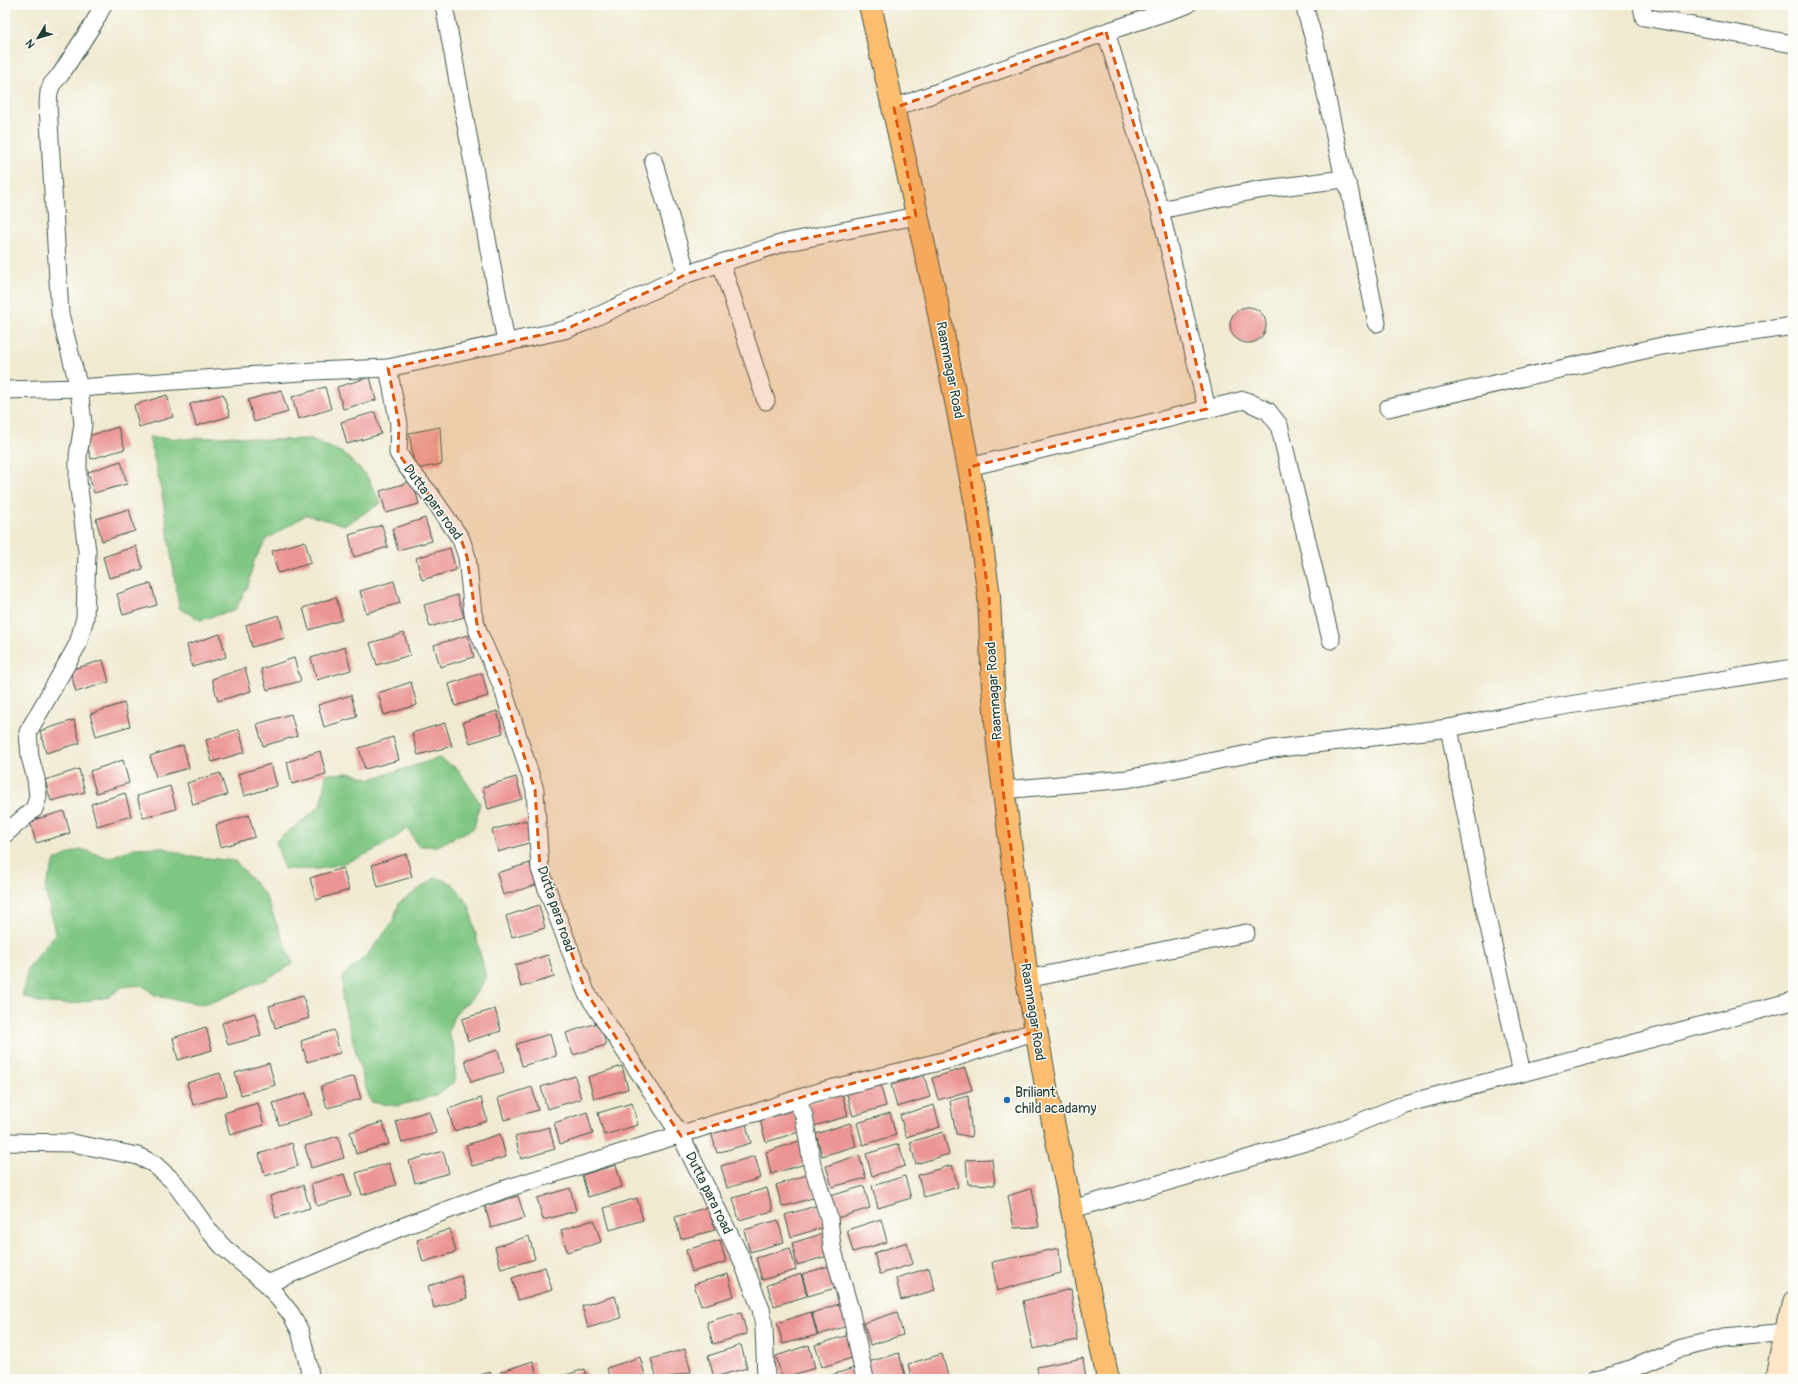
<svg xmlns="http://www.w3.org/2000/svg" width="1798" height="1384" viewBox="0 0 1798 1384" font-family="Pangolin,sans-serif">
	<rect width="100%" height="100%" fill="#fdfcf7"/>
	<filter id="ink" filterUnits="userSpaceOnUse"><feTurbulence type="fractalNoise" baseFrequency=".025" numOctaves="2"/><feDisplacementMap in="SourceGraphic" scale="8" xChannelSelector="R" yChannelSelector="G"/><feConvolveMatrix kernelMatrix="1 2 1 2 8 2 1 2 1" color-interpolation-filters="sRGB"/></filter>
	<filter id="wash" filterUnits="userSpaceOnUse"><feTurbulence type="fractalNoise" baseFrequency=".012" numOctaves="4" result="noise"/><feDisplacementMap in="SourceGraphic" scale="16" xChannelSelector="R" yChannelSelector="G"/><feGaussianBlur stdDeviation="0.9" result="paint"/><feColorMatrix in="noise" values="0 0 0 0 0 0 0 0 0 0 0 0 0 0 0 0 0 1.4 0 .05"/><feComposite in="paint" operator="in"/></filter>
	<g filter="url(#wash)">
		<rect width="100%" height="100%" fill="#f0ead1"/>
		<g fill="#7ec682" stroke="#4e825b">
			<polygon points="233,436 268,440 311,439 343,453 366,475 381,503 345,525 306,515 267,539 254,561 248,586 235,610 200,620 179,608 162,493 149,437 185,439"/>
			<path d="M439,758l19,11 22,34 -6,25 -37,18h-19l-10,-18c-26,21 -57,36 -90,41 -11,1 -23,0 -34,0l-8,-28 29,-22 16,-14 5,-31 26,-1 19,6z"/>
			<polygon points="161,847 189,856 235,861 265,895 293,964 265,980 216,1001 200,1004 156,996 142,985 122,987 109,997 69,1004 41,1003 22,996 28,968 55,934 45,888 55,860 81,849 109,858 134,848"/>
			<polygon points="436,877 453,884 469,905 486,978 477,993 455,1014 448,1032 455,1051 455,1081 437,1095 397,1106 371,1102 364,1083 342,999 343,976 366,956 393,922 399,903"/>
		</g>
		<g id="blocks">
			<g fill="#eb9594">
				<circle cx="1248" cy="325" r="18"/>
				<polygon points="370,377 376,400 343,409 337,387"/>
				<polygon points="325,387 331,409 298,419 292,397"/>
				<polygon points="281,390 288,412 254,422 248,400"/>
				<polygon points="223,394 230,416 196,426 190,404"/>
				<polygon points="167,395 173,417 139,427 134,405"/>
				<polygon points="375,412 381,434 347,444 341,422"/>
				<polygon points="118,427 125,449 91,459 85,437"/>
				<polygon points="440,427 442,464 415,469 409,433"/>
				<polygon points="121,461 127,484 94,493 88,472"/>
				<polygon points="413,481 419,504 386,513 380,491"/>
				<polygon points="129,509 135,531 102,541 96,519"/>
				<polygon points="425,518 432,541 398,550 392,529"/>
				<polygon points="382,525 388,547 354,557 349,535"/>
				<polygon points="305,541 311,563 278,573 272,551"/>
				<polygon points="136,546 143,569 109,578 103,557"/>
				<polygon points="450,548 456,570 422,580 416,558"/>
				<polygon points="394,581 400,603 366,613 360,591"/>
				<polygon points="151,583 157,605 123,615 117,594"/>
				<polygon points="457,595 464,617 430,627 424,605"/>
				<polygon points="336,597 342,620 309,630 303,608"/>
				<polygon points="279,615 285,638 252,647 246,625"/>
				<polygon points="404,633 410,655 377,665 370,643"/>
				<polygon points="220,634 226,657 192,667 187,645"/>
				<polygon points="468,635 474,657 440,667 434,645"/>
				<polygon points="345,647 351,670 317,680 311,658"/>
				<polygon points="294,658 301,681 267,690 261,669"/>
				<polygon points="103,660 109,682 76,692 70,670"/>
				<polygon points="245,668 251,691 218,701 212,679"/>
				<polygon points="482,673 488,696 455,706 449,684"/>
				<polygon points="411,682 417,705 384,715 378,693"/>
				<polygon points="351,695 357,717 324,727 318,705"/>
				<polygon points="124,703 130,726 96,736 90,714"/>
				<polygon points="497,711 503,733 470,743 463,722"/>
				<polygon points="291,714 297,736 263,746 257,724"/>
				<polygon points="74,720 80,743 46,753 40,731"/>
				<polygon points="445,723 452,746 418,755 412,733"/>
				<polygon points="239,729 245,752 212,762 206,740"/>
				<polygon points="393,737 399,760 365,769 359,748"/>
				<polygon points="183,745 189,768 156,777 150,756"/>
				<polygon points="320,751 326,774 292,784 287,762"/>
				<polygon points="123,760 129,783 96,793 90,771"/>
				<polygon points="271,764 277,786 244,796 238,774"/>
				<polygon points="79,769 85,792 51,801 45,780"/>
				<polygon points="220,773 227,795 193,805 187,783"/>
				<polygon points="516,777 522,799 488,809 483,787"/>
				<polygon points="170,786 176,809 143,818 137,796"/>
				<polygon points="125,793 131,816 97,826 91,804"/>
				<polygon points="64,811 70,833 36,843 30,821"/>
				<polygon points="249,815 255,837 221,847 216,825"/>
				<polygon points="526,820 532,842 498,852 492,830"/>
				<polygon points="406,854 412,877 378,887 372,865"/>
				<polygon points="530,863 536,885 503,895 497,873"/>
				<polygon points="343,868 349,890 316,900 310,878"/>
				<polygon points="539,905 545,928 512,937 506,916"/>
				<polygon points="548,955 554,977 521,987 515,965"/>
				<polygon points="303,996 309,1018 275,1028 269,1006"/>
				<polygon points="495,1009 501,1031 468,1041 462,1019"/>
				<polygon points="255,1013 261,1036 228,1045 222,1023"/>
				<polygon points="600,1022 606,1045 573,1055 566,1033"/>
				<polygon points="206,1027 212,1050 178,1060 173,1038"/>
				<polygon points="334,1030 340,1053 307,1062 301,1041"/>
				<polygon points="550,1034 556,1056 522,1066 516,1044"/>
				<polygon points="498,1050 504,1072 471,1082 465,1060"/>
				<polygon points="269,1063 275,1085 241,1095 235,1073"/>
				<polygon points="622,1066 628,1089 594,1099 588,1077"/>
				<polygon points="965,1068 972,1090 938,1100 932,1078"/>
				<polygon points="220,1073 227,1095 193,1105 187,1083"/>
				<polygon points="924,1075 930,1097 897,1107 891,1085"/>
				<polygon points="354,1076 361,1099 327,1108 321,1086"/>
				<polygon points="575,1076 581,1099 547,1109 541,1087"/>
				<polygon points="880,1083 886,1106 853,1116 847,1094"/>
				<polygon points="532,1087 538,1110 504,1120 498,1098"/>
				<polygon points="306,1093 312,1115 279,1125 273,1103"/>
				<polygon points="842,1093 848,1116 814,1126 808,1104"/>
				<polygon points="968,1096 972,1137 956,1134 950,1101"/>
				<polygon points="481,1098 487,1121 454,1131 448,1109"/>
				<polygon points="258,1103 264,1125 230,1135 224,1113"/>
				<polygon points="632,1103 638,1125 604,1135 598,1113"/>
				<polygon points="934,1105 940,1127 906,1137 900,1115"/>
				<polygon points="793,1110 799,1132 766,1142 760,1120"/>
				<polygon points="429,1111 436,1133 402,1143 396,1121"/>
				<polygon points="587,1112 593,1134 560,1144 554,1123"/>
				<polygon points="890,1113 896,1135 863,1145 857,1123"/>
				<polygon points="745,1121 751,1143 717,1153 711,1132"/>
				<polygon points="383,1122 389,1144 356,1154 350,1132"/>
				<polygon points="850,1123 856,1146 822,1156 816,1134"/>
				<polygon points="549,1127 555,1149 521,1159 515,1137"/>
				<polygon points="943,1132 949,1154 916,1164 910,1142"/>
				<polygon points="500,1134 506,1157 472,1166 466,1145"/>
				<polygon points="338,1136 344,1158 311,1168 305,1146"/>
				<polygon points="799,1141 805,1164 771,1174 766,1152"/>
				<polygon points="292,1143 298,1166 265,1176 259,1154"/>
				<polygon points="899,1144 905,1166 872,1176 866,1154"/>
				<polygon points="443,1151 449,1173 415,1183 409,1161"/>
				<polygon points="859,1155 866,1178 832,1187 826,1166"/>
				<polygon points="755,1156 761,1178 727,1188 721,1166"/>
				<polygon points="992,1159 995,1185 968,1184 966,1160"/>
				<polygon points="389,1163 396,1185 362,1195 356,1173"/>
				<polygon points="616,1165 622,1187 588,1197 582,1175"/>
				<polygon points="952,1165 958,1187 924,1197 918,1175"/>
				<polygon points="344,1174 351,1196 317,1206 311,1184"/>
				<polygon points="810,1174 816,1197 782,1207 776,1185"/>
				<polygon points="905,1176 911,1198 878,1208 872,1186"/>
				<polygon points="303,1185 310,1208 276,1218 270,1196"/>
				<polygon points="864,1186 870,1208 837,1218 830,1196"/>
				<polygon points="570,1188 576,1211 543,1220 537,1198"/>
				<polygon points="767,1188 773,1211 739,1220 733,1198"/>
				<polygon points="1032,1188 1039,1227 1014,1228 1008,1196"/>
				<polygon points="518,1196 525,1218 491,1228 485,1206"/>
				<polygon points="637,1198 643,1220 610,1230 604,1208"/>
				<polygon points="819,1205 825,1227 791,1237 785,1215"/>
				<polygon points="708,1207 715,1230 681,1239 675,1217"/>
				<polygon points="881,1219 887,1242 853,1252 847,1230"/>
				<polygon points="594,1220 601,1242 567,1252 561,1230"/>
				<polygon points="778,1220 784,1242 750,1252 744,1230"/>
				<polygon points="450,1229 456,1252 423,1262 417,1240"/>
				<polygon points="825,1233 831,1255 797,1265 792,1243"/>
				<polygon points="529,1236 535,1259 501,1269 495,1247"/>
				<polygon points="720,1240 726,1262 692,1272 686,1250"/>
				<polygon points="907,1242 913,1264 880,1274 874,1253"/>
				<polygon points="790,1248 796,1270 762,1280 756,1258"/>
				<polygon points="1059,1248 1061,1273 997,1291 992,1262"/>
				<polygon points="836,1264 842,1286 808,1296 802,1274"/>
				<polygon points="545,1267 552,1290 518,1300 512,1278"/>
				<polygon points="929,1268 935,1290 901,1300 896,1278"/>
				<polygon points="728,1274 734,1296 701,1306 694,1284"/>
				<polygon points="801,1274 807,1296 774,1306 767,1285"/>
				<polygon points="461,1276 467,1298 434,1308 428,1286"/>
				<polygon points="1071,1289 1077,1340 1033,1349 1023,1301"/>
				<polygon points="615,1296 621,1318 588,1328 582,1306"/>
				<polygon points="845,1302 851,1325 818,1335 812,1313"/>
				<polygon points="741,1312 747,1334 713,1344 707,1322"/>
				<polygon points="811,1312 817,1335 783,1344 777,1323"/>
				<polygon points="897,1312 903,1335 870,1345 864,1323"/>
				<polygon points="849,1335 855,1357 822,1367 815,1345"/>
				<polygon points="741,1345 747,1368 714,1377 708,1356"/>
				<polygon points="809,1345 815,1368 782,1378 776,1356"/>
				<polygon points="685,1349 691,1372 665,1379 657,1379 651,1359"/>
				<polygon points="899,1353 905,1375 892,1379 869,1379 865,1363"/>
				<polygon points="942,1354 948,1376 939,1379 912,1379 908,1364"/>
				<polygon points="640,1357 646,1379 610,1379 607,1368"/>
				<polygon points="1083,1358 1086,1379 1039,1379 1037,1367"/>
				<polygon points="533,1361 538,1379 501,1379 500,1372"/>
				<polygon points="854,1368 857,1379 819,1379"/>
				<polygon points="585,1369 587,1379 553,1379"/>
				<polygon points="490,1372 492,1379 468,1379"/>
			</g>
		</g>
	</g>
	<g filter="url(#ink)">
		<use href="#blocks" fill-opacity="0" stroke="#3e574c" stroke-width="1"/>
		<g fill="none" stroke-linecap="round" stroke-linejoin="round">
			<g stroke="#3e574c" stroke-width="19">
				<g id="street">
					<polyline points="444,5 506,342"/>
					<polyline points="1304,5 1316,47 1344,179 1349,188 1377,323"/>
					<polyline points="1642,5 1644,17 1793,44"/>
					<polyline points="1106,32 1160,210 1207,409"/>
					<polyline points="894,108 1106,32 1187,5"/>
					<polyline points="653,160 687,274"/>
					<polyline points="1160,210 1257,190 1344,179"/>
					<polyline points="721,263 766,401"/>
					<polyline points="388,368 399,424 398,453 407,467 430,494 461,539 467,557 473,614 478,631 502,686 535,790 540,869 547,889 586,992 681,1136 741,1258 761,1309 764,1327 766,1379"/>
					<polyline points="5,390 79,388 314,371 388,368 564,330 583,323 687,274 783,243 916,216"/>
					<polyline points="1388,408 1662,346 1793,326"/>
					<polyline points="969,467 1244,400 1268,411 1279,425 1331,640"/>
					<polyline points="1449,728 1484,905 1522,1073"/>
					<polyline points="1003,790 1127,779 1272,749 1449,728 1527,712 1793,668"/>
					<polyline points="5,834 34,809 38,797 36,779 30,757 28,732 78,644 85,618 87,551 78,481 78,456 83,424 79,388 60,314 48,104 49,92 52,84 61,74 95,21 103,5"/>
					<polyline points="1027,979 1246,933"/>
					<polyline points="797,1099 804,1116 812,1164 829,1218 832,1247 851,1313 865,1379"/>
					<polyline points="5,1142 72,1143 138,1156 154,1164 174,1182 209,1231 224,1248 267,1284 291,1314 300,1331 309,1368 310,1379"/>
					<polyline points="1072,1209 1323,1137 1405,1104 1793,1001"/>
					<polyline points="267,1284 399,1228 505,1189 717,1123 758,1112 818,1092 951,1059 1036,1031"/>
					<polyline points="1596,1379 1631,1369 1678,1349 1724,1338 1787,1332"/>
				</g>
			</g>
			<g stroke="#3e574c" stroke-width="24">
				<polyline id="secondary" points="1777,1379 1793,1304"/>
			</g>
			<g stroke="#3e574c" stroke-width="24">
				<polyline id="highway" points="870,5 937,303 977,510 989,596 993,687 998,744 1027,979 1049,1103 1108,1379"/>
			</g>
			<use href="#street" stroke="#fff" stroke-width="17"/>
			<use href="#secondary" stroke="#fee5c5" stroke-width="22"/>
			<use href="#highway" stroke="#fcbd6f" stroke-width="22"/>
		</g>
	</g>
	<path fill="#de580e" fill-opacity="0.2" stroke="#de580e" stroke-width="3" stroke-dasharray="8 5" stroke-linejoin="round" d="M1106,32l54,178 47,199 -238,58 20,129 4,91 10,103 33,241 -85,28 -133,33 -137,44 -95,-144 -46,-123 -5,-79 -33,-104 -24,-55 -11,-74 -6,-18 -63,-86 1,-29 -11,-56 176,-38 123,-56 96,-31 133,-27 -22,-108z"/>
	<circle fill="#1f6fb2" stroke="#fdfcf7" stroke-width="1.5" cx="1007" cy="1100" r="4"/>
	<g text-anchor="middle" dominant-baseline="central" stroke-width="3" stroke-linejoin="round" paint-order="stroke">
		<g font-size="14" fill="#1f3d34" stroke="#fdfcf7">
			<text transform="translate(950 370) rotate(79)">Raamnagar Road</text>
			<text transform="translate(433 502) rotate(54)">Dutta para road</text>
			<text transform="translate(994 691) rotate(-94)">Raamnagar Road</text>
			<text transform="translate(556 909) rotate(71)">Dutta para road</text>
			<text transform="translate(1033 1012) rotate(81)">Raamnagar Road</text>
			<text transform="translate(709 1193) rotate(64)">Dutta para road</text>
		</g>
		<g font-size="14" fill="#1f3d34" stroke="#fdfcf7" text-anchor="start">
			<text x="1015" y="1092">Briliant<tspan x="1015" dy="16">child acadamy</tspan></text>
		</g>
	</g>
	<rect width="1798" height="1384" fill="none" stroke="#fdfcf7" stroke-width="20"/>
	<g transform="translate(38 38) rotate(232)" stroke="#fdfcf7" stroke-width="3" paint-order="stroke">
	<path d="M0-3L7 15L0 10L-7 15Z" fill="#1f3d34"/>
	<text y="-6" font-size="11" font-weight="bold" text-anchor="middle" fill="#1f3d34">N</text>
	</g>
</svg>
